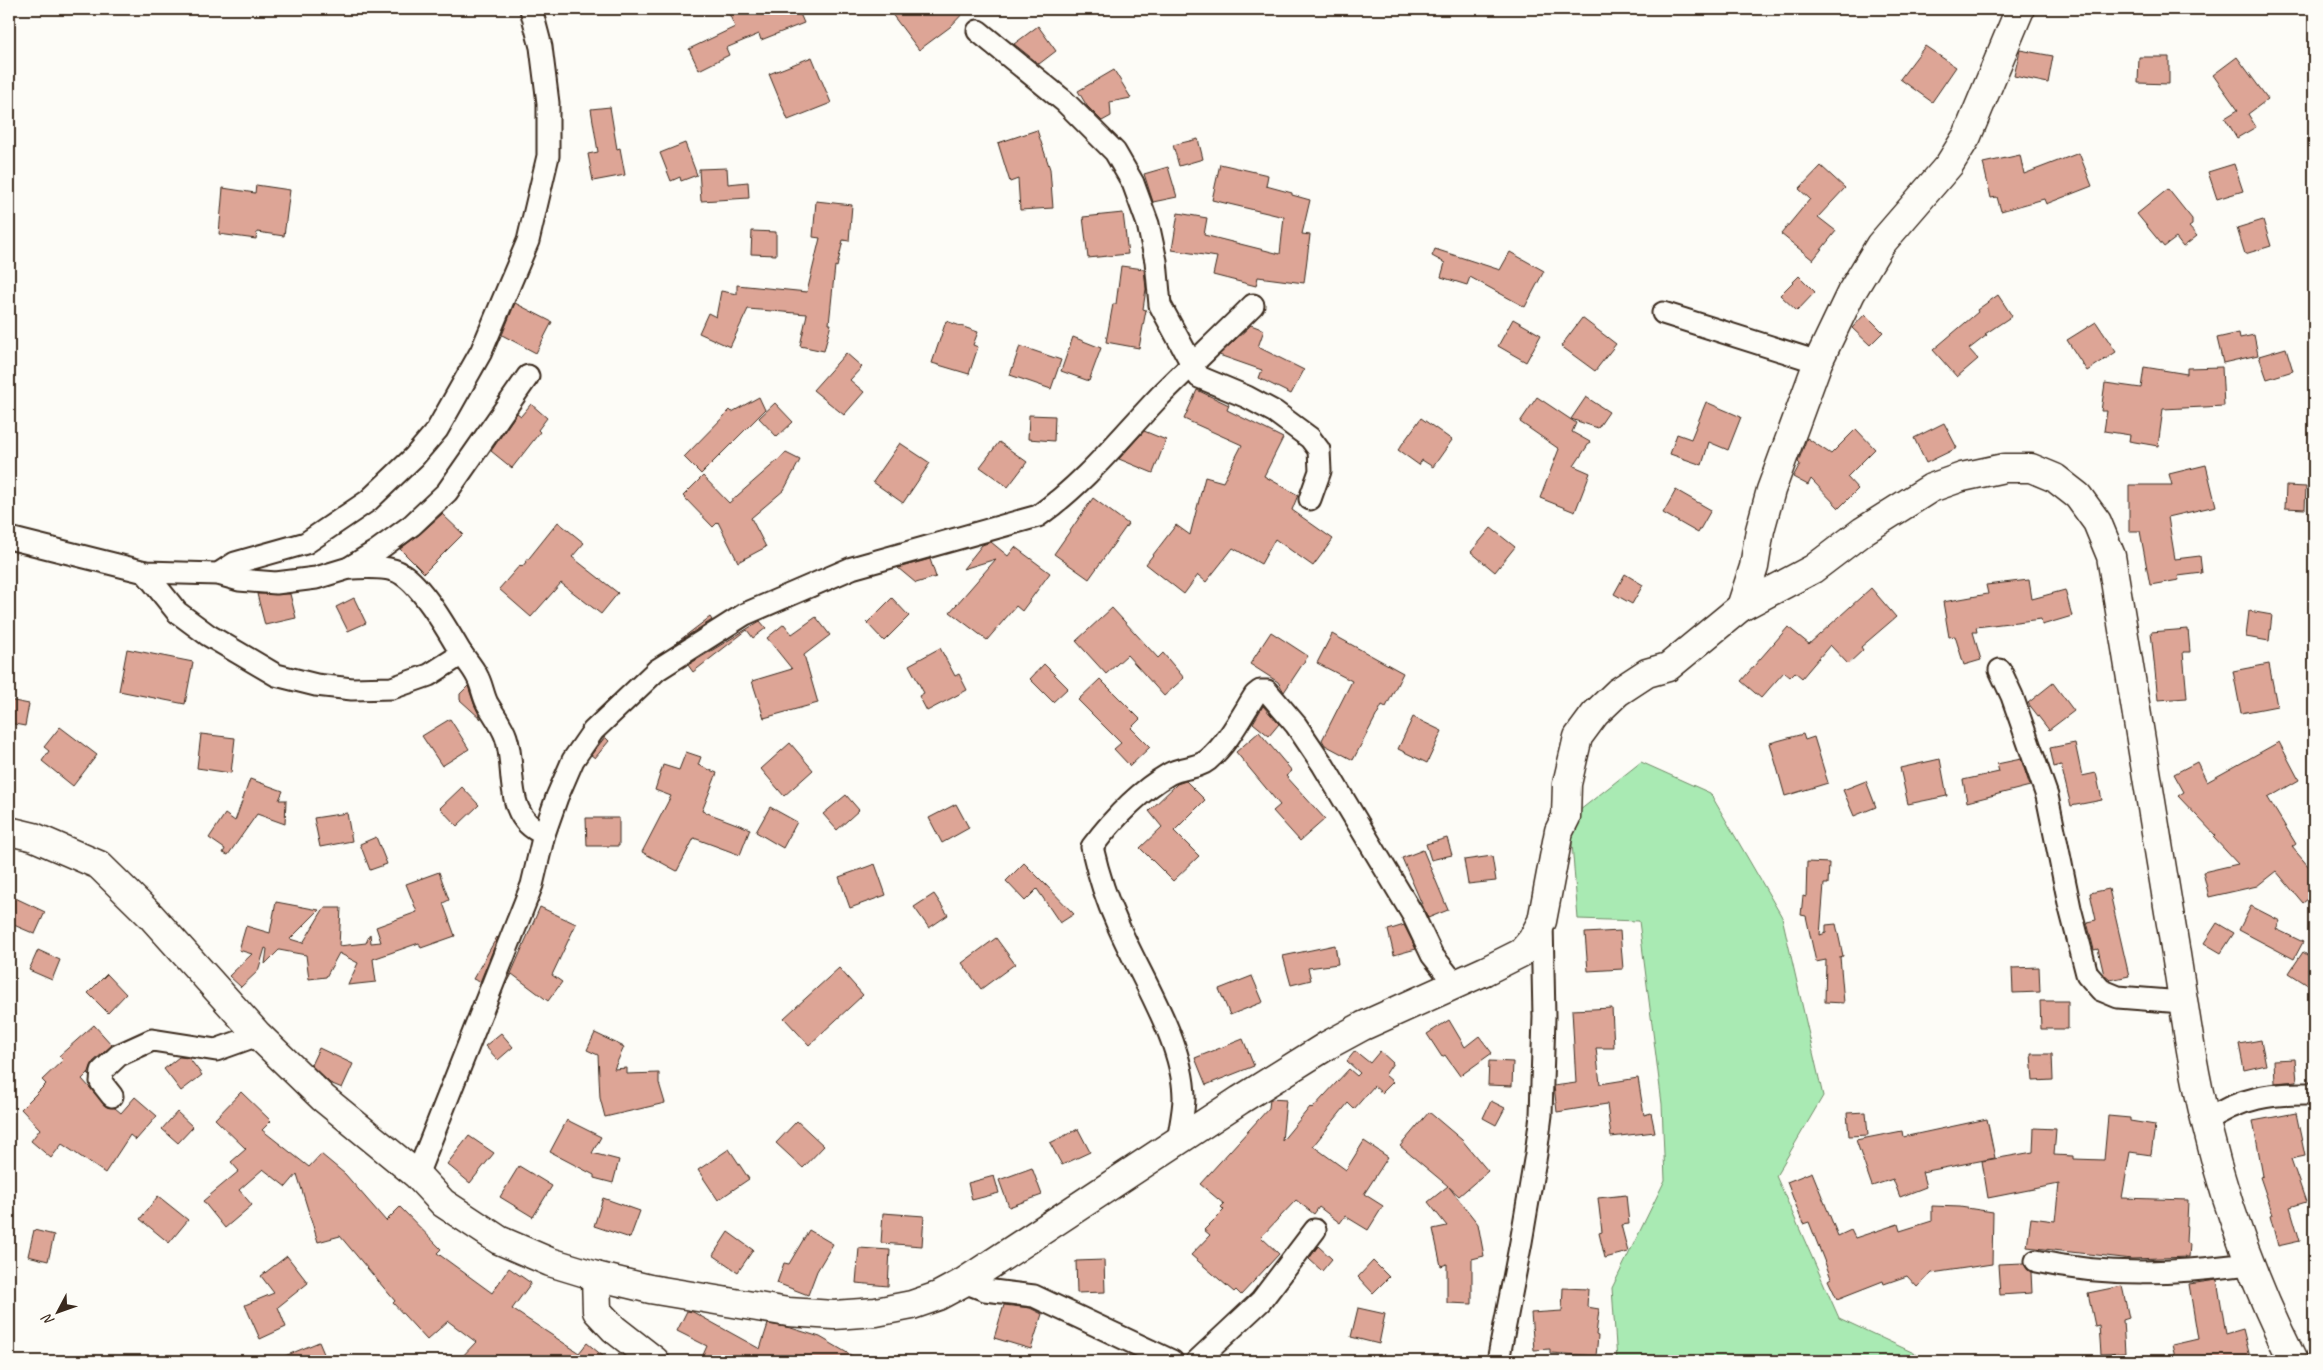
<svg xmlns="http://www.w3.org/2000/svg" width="2323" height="1370" viewBox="0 0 2323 1370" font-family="Caveat,sans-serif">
	<rect width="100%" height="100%" fill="#fdfcf7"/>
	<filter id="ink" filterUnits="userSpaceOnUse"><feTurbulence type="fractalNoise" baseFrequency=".02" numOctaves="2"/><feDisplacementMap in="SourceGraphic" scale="10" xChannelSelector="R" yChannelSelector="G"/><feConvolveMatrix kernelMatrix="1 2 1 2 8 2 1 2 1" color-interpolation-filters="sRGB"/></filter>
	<g filter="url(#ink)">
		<polygon fill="#a9eab3" stroke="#728a68" points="1641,762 1710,793 1782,917 1823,1096 1776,1176 1839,1318 1931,1361 1617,1361 1612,1288 1665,1180 1662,1104 1639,921 1578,919 1570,818"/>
		<g fill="#dda596" stroke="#3b2a1e">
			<polygon points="727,9 798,9 804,23 761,40 759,34 726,48 729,55 699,70 689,49 735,27"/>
			<polygon points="888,9 967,9 950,27 919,50"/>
			<polygon points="1038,26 1056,51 1039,64 1014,44"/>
			<polygon points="1925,46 1956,67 1932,102 1900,79"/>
			<polygon points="2020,50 2053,56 2048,83 2014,76"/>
			<polygon points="812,57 831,103 788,120 769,74"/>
			<polygon points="2139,57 2169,57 2169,84 2138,83"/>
			<polygon points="2237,57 2268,99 2248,114 2256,127 2237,138 2225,118 2238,110 2213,75"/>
			<polygon points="1114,70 1131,98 1110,102 1111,116 1102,121 1087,106 1078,91"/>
			<polygon points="610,107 617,149 620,148 625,175 593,181 588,154 598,152 591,109"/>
			<polygon points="1037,130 1050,169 1053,208 1020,210 1018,179 1010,182 998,143"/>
			<polygon points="1198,139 1203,159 1179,166 1173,145"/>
			<polygon points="685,143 697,175 681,181 680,177 671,181 660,153"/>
			<polygon points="2079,153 2092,186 2046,204 2044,199 2001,211 1997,197 1991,198 1983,163 2020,155 2024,174"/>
			<polygon points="1220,164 1268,175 1266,186 1292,193 1292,195 1310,200 1302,234 1310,235 1304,283 1258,277 1256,286 1213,275 1217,257 1172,250 1178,213 1207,218 1204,235 1280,254 1284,217 1212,200"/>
			<polygon points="2234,164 2243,191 2217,199 2208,172"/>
			<polygon points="1821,166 1845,188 1818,217 1836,231 1813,260 1781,234 1810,199 1799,189"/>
			<polygon points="1168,167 1177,197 1153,202 1144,174"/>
			<polygon points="727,168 728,184 748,182 749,198 701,201 699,169"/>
			<polygon points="256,185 290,190 284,236 257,232 256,239 219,234 223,188 255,193"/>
			<polygon points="2168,189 2192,219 2192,225 2189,227 2197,236 2183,247 2176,238 2164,247 2137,214"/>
			<polygon points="816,201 852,205 849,241 843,240 837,267 835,266 829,324 831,324 824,351 800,346 807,314 748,309 730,347 699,333 708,313 716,317 721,291 737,294 737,285 807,292 820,238 813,237"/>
			<polygon points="1123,213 1128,254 1088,258 1083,217"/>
			<polygon points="2263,220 2271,246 2245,254 2237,228"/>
			<polygon points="752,231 776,232 776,255 751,254"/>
			<polygon points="1435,249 1500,270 1510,252 1544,271 1525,307 1470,277 1467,285 1441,277 1445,263 1432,256"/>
			<polygon points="1121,266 1144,269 1146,289 1143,309 1146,310 1139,348 1106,342 1113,304 1116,304"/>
			<polygon points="1799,276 1815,292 1797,311 1780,295"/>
			<polygon points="1998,295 2012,316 1985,334 1987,335 1969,349 1978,359 1957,377 1933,350 1978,312 1977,310"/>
			<polygon points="515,303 552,322 536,353 502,335"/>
			<polygon points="1865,314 1883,332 1870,345 1852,328"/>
			<polygon points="1582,318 1616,344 1595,371 1561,346"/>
			<polygon points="1513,319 1541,335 1526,362 1498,346"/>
			<polygon points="946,321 978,332 973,345 978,347 969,374 932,363"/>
			<polygon points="2096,322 2116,352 2087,371 2067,340"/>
			<polygon points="1251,325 1264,330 1258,347 1304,370 1291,394 1259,378 1262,370 1219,355"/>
			<polygon points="2239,333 2240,338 2254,335 2258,355 2223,363 2217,338"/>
			<polygon points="1073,337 1101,348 1089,381 1061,371"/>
			<polygon points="1020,346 1061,360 1051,389 1010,375"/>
			<polygon points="2286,348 2293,371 2267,379 2259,356"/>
			<polygon points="846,353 862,367 850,380 864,392 844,415 813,390"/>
			<polygon points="2144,367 2187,374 2187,368 2222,367 2224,406 2163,409 2158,446 2129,441 2130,435 2104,431 2107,411 2101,411 2105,383 2141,388"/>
			<polygon points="1197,390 1229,405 1227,410 1283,438 1264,476 1298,495 1292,510 1333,539 1313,566 1275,539 1261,564 1233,548 1206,582 1198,575 1184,594 1146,564 1176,525 1190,535 1205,477 1223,482 1242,445 1184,419"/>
			<polygon points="759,397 765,410 701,474 684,457 730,410 732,412"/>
			<polygon points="1537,397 1576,423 1572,432 1590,442 1574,466 1590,473 1575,512 1540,498 1559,449 1520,422"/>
			<polygon points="1586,397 1609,412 1598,428 1571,419"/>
			<polygon points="1706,402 1741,417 1728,450 1709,442 1702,465 1670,454 1677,434 1691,439"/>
			<polygon points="775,403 793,422 777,437 759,418"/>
			<polygon points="531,404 547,418 538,430 540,432 512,468 491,451 517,413 521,416"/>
			<polygon points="1029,415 1055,416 1054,441 1028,439"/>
			<polygon points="1421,418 1452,440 1433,467 1422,460 1419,465 1398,450"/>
			<polygon points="1944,423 1957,448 1926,463 1914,438"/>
			<polygon points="1856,429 1875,449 1847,477 1858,489 1839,508 1811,479 1808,485 1793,477 1800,464 1798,462 1807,438 1831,454"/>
			<polygon points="1144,431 1166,440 1153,473 1119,459"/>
			<polygon points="999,442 1027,462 1008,487 980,467"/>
			<polygon points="900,443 930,463 903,503 873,482"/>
			<polygon points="786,453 800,460 784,490 751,518 766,547 738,562 718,522 713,527 683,496 703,476 729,503"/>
			<polygon points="2206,465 2216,506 2168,517 2175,559 2200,556 2202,573 2178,576 2179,580 2150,585 2140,531 2129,531 2129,485 2172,485 2169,474"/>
			<polygon points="2286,486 2306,487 2305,509 2285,508"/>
			<polygon points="1676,490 1711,510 1698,533 1663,513"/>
			<polygon points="1093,498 1128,524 1089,579 1054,554"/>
			<polygon points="442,514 463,534 424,573 400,549 420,534"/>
			<polygon points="558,522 584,543 572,557 618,593 601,614 561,583 531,617 499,589 520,565 522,567"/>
			<polygon points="1491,528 1515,547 1495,572 1471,552"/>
			<polygon points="991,542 1008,556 1015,547 1050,573 1022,611 1016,606 987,640 950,612 996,559 963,569 982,545"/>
			<polygon points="930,559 936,577 916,583 898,568"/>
			<polygon points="1625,574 1643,585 1632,604 1614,594"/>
			<polygon points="2029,580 2032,599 2065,590 2072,616 2042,625 2041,619 1976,627 1977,632 1973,632 1981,660 1964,665 1955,636 1949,637 1943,602 1988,594 1986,585"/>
			<polygon points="1871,588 1896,617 1861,647 1863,650 1848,664 1830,645 1802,678 1795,672 1790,677 1784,672 1761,698 1741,681 1788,627 1809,644"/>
			<polygon points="257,594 290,594 296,618 265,625"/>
			<polygon points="354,598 366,623 348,631 336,607"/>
			<polygon points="892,598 909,616 884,641 867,623"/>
			<polygon points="1112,608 1158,658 1163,653 1184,678 1164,696 1127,655 1106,674 1076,641"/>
			<polygon points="2249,611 2272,615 2269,641 2246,637"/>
			<polygon points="710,617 712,620 676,643"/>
			<polygon points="816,617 830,635 804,655 818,703 764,718 752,681 792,669 767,638 784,624 792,634"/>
			<polygon points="760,621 766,628 753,638 747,630 693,672 688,665"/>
			<polygon points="2188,629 2190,652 2183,652 2187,698 2158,700 2151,632"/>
			<polygon points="1271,632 1308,656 1284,692 1278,682 1250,664"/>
			<polygon points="1332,634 1403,673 1386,707 1382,705 1353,760 1325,745 1322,740 1352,681 1317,663"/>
			<polygon points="940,648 955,676 959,674 967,690 927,711 919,696 924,693 909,665"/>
			<polygon points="127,649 193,662 185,704 119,691"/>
			<polygon points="1044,664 1068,688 1053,702 1030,679"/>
			<polygon points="2269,664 2277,706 2241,713 2233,671"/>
			<polygon points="1100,679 1140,719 1131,728 1150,747 1130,766 1114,749 1121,743 1078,700"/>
			<polygon points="2053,683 2074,711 2049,730 2028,703"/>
			<polygon points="468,686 474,704 481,719 460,700 460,694"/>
			<polygon points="9,700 29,704 25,726 9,723"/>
			<polygon points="1263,706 1279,724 1269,736 1253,723"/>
			<polygon points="1413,717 1442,731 1427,763 1398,749"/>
			<polygon points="450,719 469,749 442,766 422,736"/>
			<polygon points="60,727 97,755 73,786 42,761 49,751 44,747"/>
			<polygon points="1259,732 1292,771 1286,776 1325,819 1300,841 1273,811 1280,805 1236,752"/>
			<polygon points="201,734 235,738 231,773 197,768"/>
			<polygon points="1803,734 1805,740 1814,737 1828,783 1785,796 1770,743"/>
			<polygon points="605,737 609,741 595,758 591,755"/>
			<polygon points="2279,742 2299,780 2268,798 2296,844 2292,847 2314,873 2314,894 2303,903 2276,871 2257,886 2209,897 2203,872 2238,864 2214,838 2216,836 2178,796 2184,792 2174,774 2197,762 2207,782"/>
			<polygon points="790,743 813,770 784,796 761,769"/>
			<polygon points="2075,743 2082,776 2096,773 2102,800 2071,806 2061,765 2054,767 2050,748"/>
			<polygon points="686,752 701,757 698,765 717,773 702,811 750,829 740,855 694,838 677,871 642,852 671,796 655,790 663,765 679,770"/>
			<polygon points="1940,759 1947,796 1908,804 1900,768"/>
			<polygon points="2021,759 2030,786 1967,802 1963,780 1999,772 1997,764"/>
			<polygon points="250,779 283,791 279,800 286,800 285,824 257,814 228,855 223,853 225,849 209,838 225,814 235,821"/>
			<polygon points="1186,781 1205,800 1174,831 1199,856 1173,881 1140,848 1162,827 1149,811 1177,784"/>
			<polygon points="1866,781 1876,807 1854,816 1843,790"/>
			<polygon points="462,787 479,805 457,826 440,808"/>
			<polygon points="846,795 859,810 837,830 823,814"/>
			<polygon points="956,804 969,828 942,843 929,818"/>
			<polygon points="770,807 797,822 783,848 756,832"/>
			<polygon points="347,813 352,841 320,847 314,818"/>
			<polygon points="586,818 619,818 619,846 587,846"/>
			<polygon points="376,837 387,864 370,870 360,844"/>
			<polygon points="1447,838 1452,855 1431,860 1426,844"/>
			<polygon points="1423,850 1448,910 1428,918 1402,858"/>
			<polygon points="1492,856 1496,881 1468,884 1464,860"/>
			<polygon points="1807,862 1829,863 1828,884 1824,884 1820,935 1826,933 1826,925 1836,924 1843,956 1840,957 1844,1003 1825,1002 1826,960 1816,962 1806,916 1801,915 1803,896 1806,897"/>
			<polygon points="1024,863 1044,883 1074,914 1060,923 1037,889 1025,901 1006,881"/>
			<polygon points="875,864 886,895 850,908 839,877"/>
			<polygon points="439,872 449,900 443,903 455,936 421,948 419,943 373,959 376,982 348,985 358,963 339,953 326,977 309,979 306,955 279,950 265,964 267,949 265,948 258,971 241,987 229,976 252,954 239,950 246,926 270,933 276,902 319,910 290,939 303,943 324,908 341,908 339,946 366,943 370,934 371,943 381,942 376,927 417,912 406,884"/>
			<polygon points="2109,889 2129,976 2110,980 2104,975 2098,949 2094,950 2087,922 2096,920 2090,893"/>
			<polygon points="934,894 948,915 929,928 914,907"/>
			<polygon points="9,895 45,912 35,934 9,923"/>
			<polygon points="2251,906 2280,921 2276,929 2303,942 2294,959 2239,930"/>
			<polygon points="540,907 576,924 552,975 562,982 548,1001 512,974 506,985"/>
			<polygon points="2217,923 2234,933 2221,953 2204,943"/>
			<polygon points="1404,925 1416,949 1394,955 1388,930"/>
			<polygon points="1620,931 1623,969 1588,971 1585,933"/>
			<polygon points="497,937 498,938 480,982 473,979"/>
			<polygon points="996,938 1015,964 981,989 962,963"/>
			<polygon points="1335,945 1338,964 1308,968 1311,980 1291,985 1283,956"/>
			<polygon points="38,950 60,960 52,980 29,970"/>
			<polygon points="2303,952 2314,960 2314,989 2289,973"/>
			<polygon points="2039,967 2040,992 2013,993 2012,968"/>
			<polygon points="839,968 863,995 809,1045 784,1018"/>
			<polygon points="107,974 126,994 108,1013 88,993"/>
			<polygon points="1252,976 1263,1002 1230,1015 1219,989"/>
			<polygon points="2040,1001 2068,1001 2068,1029 2041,1029"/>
			<polygon points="1612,1008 1614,1048 1596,1048 1600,1084 1638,1078 1644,1115 1651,1113 1655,1132 1611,1137 1607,1104 1557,1112 1554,1086 1576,1083 1572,1010"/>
			<polygon points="1449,1020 1465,1047 1479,1036 1492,1053 1460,1076 1445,1055 1442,1057 1427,1034"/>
			<polygon points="94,1025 112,1045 93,1062 89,1072 82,1079 107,1107 115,1108 121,1113 135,1097 157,1116 136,1140 130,1135 105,1173 62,1144 51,1158 31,1141 40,1129 21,1109 46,1084 42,1080 63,1060 59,1056"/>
			<polygon points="501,1033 513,1047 498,1060 485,1046"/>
			<polygon points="595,1033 624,1047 614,1069 627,1068 627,1074 659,1073 659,1083 665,1103 605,1117 600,1098 598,1055 587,1050"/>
			<polygon points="1243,1039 1254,1066 1206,1085 1195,1058"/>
			<polygon points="2261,1040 2266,1065 2244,1070 2239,1044"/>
			<polygon points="319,1048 353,1064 342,1088 330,1083 311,1065"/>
			<polygon points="1355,1051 1370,1063 1380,1051 1393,1063 1385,1075 1393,1082 1382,1093 1374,1086 1354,1109 1348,1103 1313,1146 1346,1170 1364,1141 1388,1157 1364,1194 1383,1206 1368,1230 1345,1216 1340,1223 1319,1207 1314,1214 1296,1200 1261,1237 1279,1254 1241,1295 1236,1290 1234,1292 1191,1255 1210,1235 1204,1230 1224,1210 1221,1207 1224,1204 1200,1184 1269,1108 1270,1099 1286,1100 1282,1141 1310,1107 1312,1109 1349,1069 1357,1076 1360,1073 1347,1061"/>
			<polygon points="2031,1054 2052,1054 2053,1080 2033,1081"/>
			<polygon points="179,1057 189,1058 202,1075 181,1091 164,1069"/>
			<polygon points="2295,1059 2297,1081 2275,1083 2274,1060"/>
			<polygon points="1489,1061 1513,1062 1512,1086 1488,1085"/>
			<polygon points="241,1092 271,1121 262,1130 309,1167 321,1154 345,1174 386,1221 400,1207 441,1249 437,1253 492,1293 509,1268 531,1283 512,1309 579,1353 587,1343 609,1361 458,1361 476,1342 448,1321 427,1340 393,1303 395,1301 340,1236 318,1242 297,1174 286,1187 263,1169 239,1190 252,1205 225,1228 203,1201 239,1171 231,1162 246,1149 215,1119"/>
			<polygon points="1491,1101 1505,1108 1496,1125 1483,1118"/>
			<polygon points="177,1112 193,1127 178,1143 162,1129"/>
			<polygon points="1429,1112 1462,1140 1488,1171 1459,1196 1449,1187 1478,1224 1484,1256 1472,1259 1472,1304 1447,1303 1447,1264 1441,1266 1433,1229 1447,1226 1428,1202 1448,1186 1400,1146"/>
			<polygon points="1866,1112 1868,1135 1849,1136 1847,1113"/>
			<polygon points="2296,1113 2305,1156 2291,1159 2306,1202 2290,1207 2300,1241 2278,1246 2270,1216 2273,1215 2260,1177 2263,1176 2253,1121"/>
			<polygon points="2108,1116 2130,1118 2130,1121 2155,1125 2151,1155 2130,1152 2122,1198 2188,1200 2186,1243 2190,1244 2189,1257 2132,1259 2027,1247 2031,1218 2055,1221 2059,1184 1988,1198 1982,1161 2033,1152 2034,1128 2056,1129 2054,1155 2073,1156 2073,1159 2104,1160"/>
			<polygon points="1987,1119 1995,1158 1922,1172 1926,1187 1900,1197 1893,1179 1872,1186 1856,1140 1902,1131 1903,1137"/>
			<polygon points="567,1120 601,1137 592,1153 619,1160 613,1183 594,1178 594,1175 550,1152"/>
			<polygon points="797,1121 824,1146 803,1168 776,1143"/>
			<polygon points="1078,1129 1090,1152 1062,1165 1050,1143"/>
			<polygon points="469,1136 494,1153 470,1183 447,1164"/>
			<polygon points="729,1149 749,1179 718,1200 698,1170"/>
			<polygon points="519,1166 552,1186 533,1217 500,1197"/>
			<polygon points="1032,1168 1042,1195 1009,1207 999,1180"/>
			<polygon points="1812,1172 1838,1236 1851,1230 1855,1238 1898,1224 1900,1231 1932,1221 1932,1206 1960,1207 1993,1212 1992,1264 1932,1273 1917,1287 1907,1276 1884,1284 1883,1281 1837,1299 1828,1280 1831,1278 1809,1222 1803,1224 1787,1182"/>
			<polygon points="994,1176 999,1193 972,1200 968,1183"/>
			<polygon points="1626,1195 1629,1224 1621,1225 1628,1252 1605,1258 1599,1233 1602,1232 1598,1198"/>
			<polygon points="158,1196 188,1220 169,1243 140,1219"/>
			<polygon points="603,1198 640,1211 630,1238 594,1226"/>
			<polygon points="883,1213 924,1216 922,1246 881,1243"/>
			<polygon points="34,1230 54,1235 48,1261 28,1256"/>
			<polygon points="809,1230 833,1244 817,1271 808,1295 777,1283 784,1263 789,1264"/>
			<polygon points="728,1232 753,1250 738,1272 713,1255"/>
			<polygon points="1318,1246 1332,1259 1322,1271 1309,1259"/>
			<polygon points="859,1248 890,1250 888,1286 856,1283"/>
			<polygon points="287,1256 308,1283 278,1307 286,1327 260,1339 245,1305 274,1293 261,1276"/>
			<polygon points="1104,1260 1105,1292 1077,1293 1076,1261"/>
			<polygon points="1373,1261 1389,1277 1373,1293 1358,1277"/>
			<polygon points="2024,1263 2031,1272 2032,1293 2000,1295 1998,1264"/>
			<polygon points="2217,1280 2226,1334 2243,1329 2251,1361 2176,1361 2172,1345 2198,1339 2189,1284"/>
			<polygon points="2122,1286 2129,1318 2123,1320 2125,1353 2101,1354 2099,1325 2095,1326 2088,1293"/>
			<polygon points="1563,1288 1588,1289 1587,1307 1599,1309 1596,1335 1598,1336 1596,1356 1550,1353 1550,1349 1534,1350 1531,1313 1562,1311"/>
			<polygon points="1004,1305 1030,1308 1042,1314 1031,1349 994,1338"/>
			<polygon points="1358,1308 1385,1314 1379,1344 1351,1337"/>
			<polygon points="687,1311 693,1312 760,1349 768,1324 791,1328 820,1337 861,1361 715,1361 703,1355 707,1346 677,1331"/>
			<polygon points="319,1342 327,1361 273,1361"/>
		</g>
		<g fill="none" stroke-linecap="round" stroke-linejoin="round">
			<g stroke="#3b2a1e" stroke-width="25">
				<g id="street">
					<polyline points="978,31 1064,101 1115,152 1133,183 1148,224 1156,261 1160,305 1199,377 1247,397 1275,412 1310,438 1319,450 1320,471 1310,499"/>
					<polyline points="1663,313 1818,362"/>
					<polyline points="9,538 145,572 218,574 235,563 306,543 368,501 414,457 437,430 481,352 528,241 548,156 548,103 541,47 531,9"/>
					<path d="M349,568c15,0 40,-3 53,6 21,13 46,57 59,79 6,8 13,16 17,25 4,8 5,17 9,25 6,11 15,22 19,34 11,32 -4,80 38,97"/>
					<polyline points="145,572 177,612 208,635 276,675 316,685 352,689 392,688 429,675 462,654"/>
					<polyline points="218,574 239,580 276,583 316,578 349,568 375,552 412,525 447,492 528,376"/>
					<polyline points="2000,670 2012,696 2047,796 2070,908 2087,974 2101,990 2118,997 2182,1002"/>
					<polyline points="112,1096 101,1082 102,1071 119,1055 152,1040 216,1050 258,1035"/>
					<path d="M2205,1122c35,-25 68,-29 109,-28"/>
					<path d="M1178,1142c2,-15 6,-31 6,-45 -1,-57 -45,-122 -67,-174 -11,-24 -19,-50 -25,-76 21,-28 46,-55 77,-73 12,-7 28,-5 39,-14 20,-17 33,-43 47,-65l5,-4h7l29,34 27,40 90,150 19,40 23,29"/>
					<path d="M417,1175l115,-290 12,-51 13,-37 16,-37 20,-29 64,-61 88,-56 107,-46 186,-52c47,-33 82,-78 122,-120 31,-31 62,-60 93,-91"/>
					<path d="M2036,1261c71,16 142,12 213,3"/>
					<polyline points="964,1282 985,1290 1034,1296 1172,1361"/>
					<polyline points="1197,1361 1261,1301 1315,1230"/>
					<polyline points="1498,1361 1521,1242 1536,1154 1541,1115 1544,1017 1542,922"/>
				</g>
			</g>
			<g stroke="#3b2a1e" stroke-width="31">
				<g id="secondary">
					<polyline points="1741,607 1754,567 1760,530 1771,490 1818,362 1851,293 1880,245 1949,165 1967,136 2020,9"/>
					<path d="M9,831l25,6 65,28 52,51 107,119 65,63 94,77 26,28 56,37 51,22 46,14 54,13 138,23 46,3 42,-3 36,-7 26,-9 26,-14 276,-182 88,-55 35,-19 122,-55 36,-18 11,-13 10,-19 17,-90 7,-14 1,-33 11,-47 17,-23 23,-22 29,-19 21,-6 73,-60 72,-38 50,-38 68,-43 31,-11 42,-9h27l24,10 23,18 19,26 14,34c20,120 39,241 59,362 12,68 19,137 36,205 20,83 49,162 87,238"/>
					<polyline points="596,1276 597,1311 614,1329 655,1361"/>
				</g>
			</g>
			<use href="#street" stroke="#fdfcf7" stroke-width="21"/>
			<use href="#secondary" stroke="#fdfcf7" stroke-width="28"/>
		</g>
	</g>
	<rect width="2323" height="1370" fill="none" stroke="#fdfcf7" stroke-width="30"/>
	<rect x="15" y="15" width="2293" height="1340" fill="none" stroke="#3b2a1e" stroke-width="2" filter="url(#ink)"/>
	<g transform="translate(58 1312) rotate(229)" stroke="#fdfcf7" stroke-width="4" paint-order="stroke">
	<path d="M0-4L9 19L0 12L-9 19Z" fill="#3b2a1e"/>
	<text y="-8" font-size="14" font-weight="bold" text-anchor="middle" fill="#3b2a1e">N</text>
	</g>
</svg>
